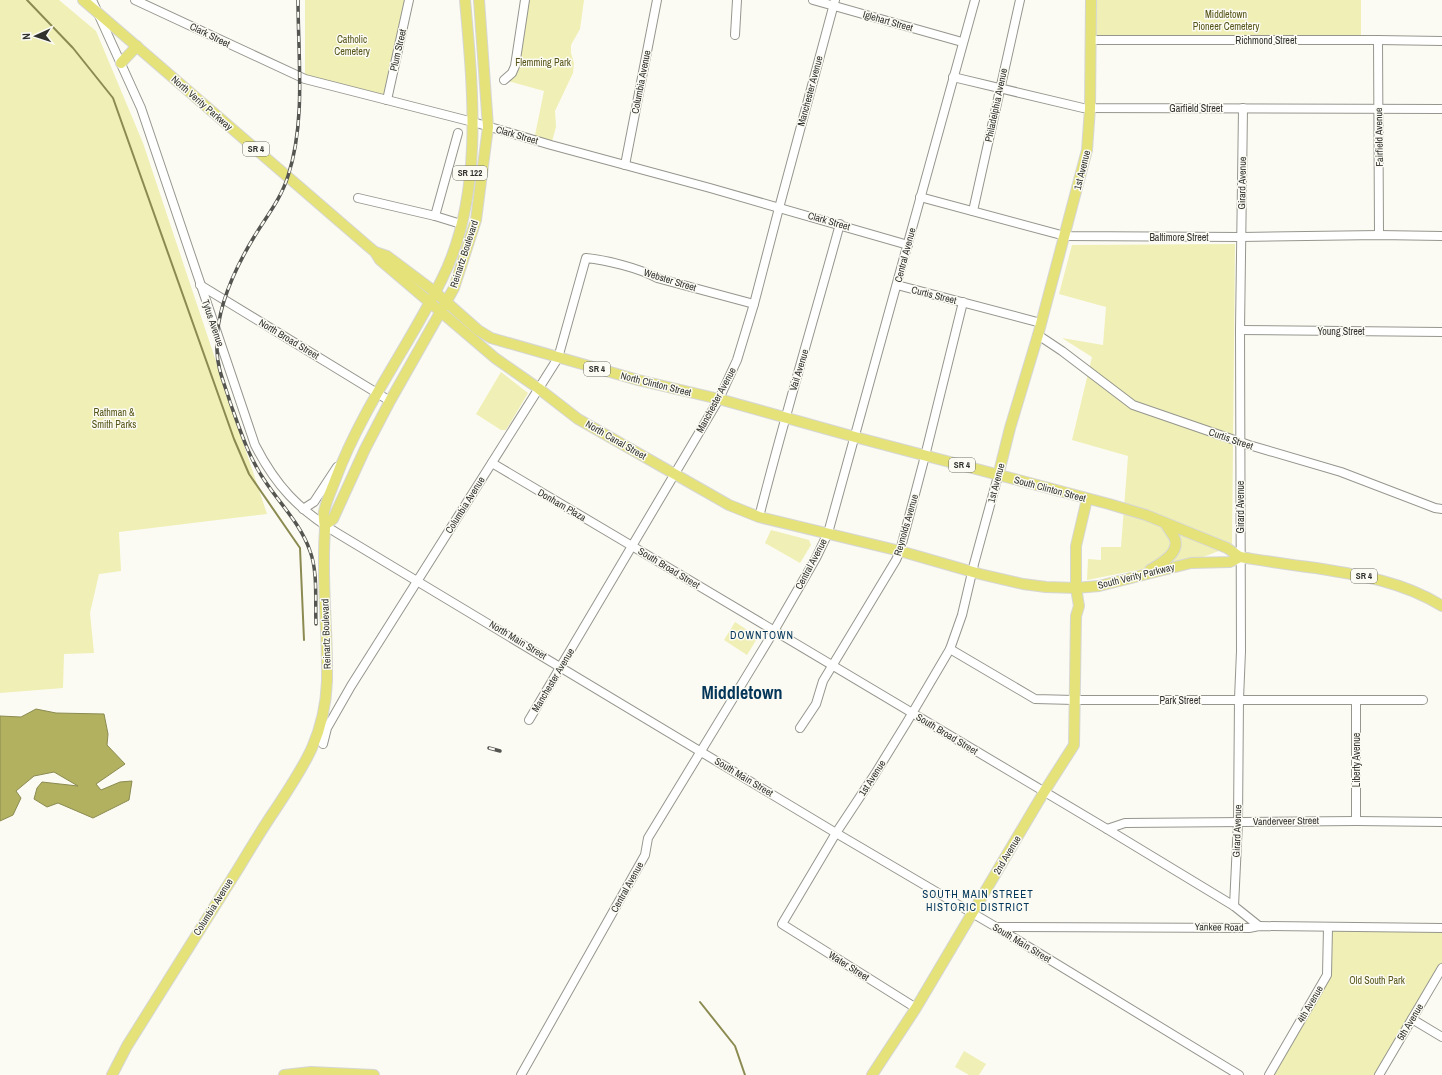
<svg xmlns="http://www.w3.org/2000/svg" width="1442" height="1075" viewBox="0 0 1442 1075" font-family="'Archivo Narrow',sans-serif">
	<rect width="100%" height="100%" fill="#fbfbf3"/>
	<g fill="#efefb6">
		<polygon points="0,0 59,0 96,31 143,143 267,514 119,532 121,571 99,574 90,613 94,653 64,654 63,688 0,693"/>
		<polygon points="305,0 409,0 387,100 305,79"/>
		<polygon points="525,0 584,0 580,29 571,45 571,53 574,63 573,73 555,111 556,127 551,145 534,140 544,91 504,80 512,73"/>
		<polygon points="1091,0 1361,0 1361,40 1090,40"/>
		<polygon points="1235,244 1232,546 1203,557 1087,580 1088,559 1101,560 1101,547 1121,547 1128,456 1072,440 1092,357 1062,338 1103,345 1106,307 1059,294 1072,245"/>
		<polygon points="501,372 528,393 506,430 501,430 476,414"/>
		<polygon points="771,530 809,540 811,545 800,563 765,543"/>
		<polygon points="735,622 758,637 747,655 724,640"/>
		<polygon points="1328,927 1442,928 1442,968 1379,1075 1269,1075 1327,975"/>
		<polygon points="964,1051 986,1064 979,1075 969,1075 955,1067"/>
	</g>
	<polygon fill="#b2b160" stroke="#8b8b51" points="36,709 56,713 104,714 108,734 107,745 125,764 96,784 101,790 120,782 132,781 129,800 93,818 58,803 47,807 34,799 37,788 42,782 78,786 54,772 34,776 16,791 21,798 13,815 0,821 0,716 21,717"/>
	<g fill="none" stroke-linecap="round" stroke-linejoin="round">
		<g stroke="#8b8b51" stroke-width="2">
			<polyline points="27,0 73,48 113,98 234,439 249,474 300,548 304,640"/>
			<polyline points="700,1002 735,1046 745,1075"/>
		</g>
		<g stroke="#96968f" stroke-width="10">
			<g id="minor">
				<path d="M92,0l49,108 114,337c21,41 43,64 82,88l499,300 160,94 243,148"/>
				<polyline points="135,0 305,79 473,122 551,145 710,188 908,245"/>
				<polyline points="813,0 962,42"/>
				<polyline points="735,35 737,0"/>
				<polyline points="1090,40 1378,40 1442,41"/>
				<polyline points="1378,40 1379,235"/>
				<polyline points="953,77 1083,108 1442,109"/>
				<polyline points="504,80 512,73 515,66 525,0"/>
				<polyline points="387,100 409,0"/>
				<polyline points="625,165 657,0"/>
				<polyline points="920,197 1065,236 1241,237 1379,235 1442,236"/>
				<polyline points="358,198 435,216 461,224"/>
				<polyline points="973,211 1020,0"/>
				<polyline points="435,216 458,133"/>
				<polyline points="200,285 390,401"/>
				<polyline points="897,285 1041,323"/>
				<polyline points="1240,330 1442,332"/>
				<polyline points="1038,335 1062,351 1133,405 1249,445 1341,472 1435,508 1442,509"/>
				<polyline points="492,463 632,546 1107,829 1234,906 1259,926"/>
				<polyline points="303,509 314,502 337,467"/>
				<path d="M759,517c25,-98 54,-195 81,-293"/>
				<polyline points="950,649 1035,699 1074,700 1423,700"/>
				<polyline points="1356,700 1356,821"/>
				<polyline points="529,720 719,399 737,360 754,304 779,208 835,0"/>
				<polyline points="800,728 816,704 823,681 896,560 900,551 925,456 963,302"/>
				<path d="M323,744l4,-16 24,-42 207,-328 28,-100c20,2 53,10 71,20l97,26"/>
				<polyline points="1107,829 1125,823 1356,821 1442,822"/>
				<polyline points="1234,906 1238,822 1239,699 1241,651 1240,330 1243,108"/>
				<polyline points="997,927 1249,928 1259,926 1442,928"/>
				<polyline points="916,1008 782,924 836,833 875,774 907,722 950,649 962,615 974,564 998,476"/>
				<polyline points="1412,1019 1442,1037"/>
				<polyline points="521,1075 645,855 648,838 771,636 816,558 828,533 975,0"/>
				<polyline points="1269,1075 1327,975 1328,927"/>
				<polyline points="1379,1075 1442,968"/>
			</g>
		</g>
		<g stroke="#d6d6d5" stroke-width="12">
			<g id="major">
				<path d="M83,0l286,247 6,5 5,8 115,98 43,30 40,31 151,86 30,12 141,34 80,23 43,10 23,3 30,1 23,-2 92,-23 39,-1 10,-5c26,4 51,8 76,11 44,7 88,14 126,38"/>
				<polyline points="121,63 137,46"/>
				<polyline points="375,252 387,256 435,292 478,330 491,338 638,380 719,399 855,437 1109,504 1146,515 1227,548 1240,557"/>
				<polyline points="998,476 1010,428 1038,335 1087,150 1090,108 1091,0"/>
				<polyline points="325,525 333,519 365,449 390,401 454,288 476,220 488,127 479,0"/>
				<path d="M1150,570c10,-6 32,-18 24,-33 -3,-5 -6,-9 -9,-14"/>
				<path d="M112,1075l15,-29c37,-59 74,-118 111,-177 12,-20 24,-40 37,-59 29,-44 50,-74 52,-129 1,-51 -6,-101 -2,-151 0,-6 -2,-12 -1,-18 2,-11 8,-23 12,-34 26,-70 73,-132 106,-199 42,-84 31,-189 23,-279"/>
				<polyline points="284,1075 311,1072 374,1075"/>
				<polyline points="872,1075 916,1008 1044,792 1074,745 1076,616 1079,606 1076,588 1076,546 1087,499"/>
			</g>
		</g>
		<use href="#minor" stroke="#fff" stroke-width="8"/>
		<use href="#major" stroke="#e4e279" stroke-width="10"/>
		<g stroke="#545450" stroke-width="3.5">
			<g id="rail">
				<path d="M298,0c0,57 8,121 -10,176 -7,23 -22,41 -34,61 -20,33 -39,74 -37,113 0,18 8,35 13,52 10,28 19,57 37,82 15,22 34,41 43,67 8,21 5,50 6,73"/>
				<polyline points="489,748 500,751"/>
			</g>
		</g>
		<use href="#rail" stroke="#fbfbf3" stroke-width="2" stroke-dasharray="6" stroke-linecap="butt"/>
	</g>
	<g text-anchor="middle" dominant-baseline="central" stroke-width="3" stroke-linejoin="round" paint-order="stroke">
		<g fill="#fbfbf3" stroke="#6e6e69" stroke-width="1">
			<rect x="243" y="142" width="26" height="14" rx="3"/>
			<rect x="453" y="166" width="34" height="14" rx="3"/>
			<rect x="584" y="362" width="26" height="14" rx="3"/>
			<rect x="949" y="458" width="26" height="14" rx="3"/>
			<rect x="1351" y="569" width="26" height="14" rx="3"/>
		</g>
		<g font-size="9" font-weight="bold" fill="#31312e">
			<text x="256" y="149">SR 4</text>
			<text x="470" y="173">SR 122</text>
			<text x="597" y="369">SR 4</text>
			<text x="962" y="465">SR 4</text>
			<text x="1364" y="576">SR 4</text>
		</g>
		<g font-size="10" fill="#565418" stroke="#fbfbf3">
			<text x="1226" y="14">Middletown<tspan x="1226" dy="12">Pioneer Cemetery</tspan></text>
			<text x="352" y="39">Catholic<tspan x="352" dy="12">Cemetery</tspan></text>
			<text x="543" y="62">Flemming Park</text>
			<text x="114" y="412">Rathman &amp;<tspan x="114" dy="12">Smith Parks</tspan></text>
			<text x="1377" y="980">Old South Park</text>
		</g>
		<g font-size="10" fill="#31312e" stroke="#fbfbf3">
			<text transform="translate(888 21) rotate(16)">Iglehart Street</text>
			<text transform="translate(210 35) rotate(26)">Clark Street</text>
			<text x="1266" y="40">Richmond Street</text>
			<text transform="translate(398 50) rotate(-77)">Plum Street</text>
			<text transform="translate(641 82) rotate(-79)">Columbia Avenue</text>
			<text transform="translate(810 91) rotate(-75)">Manchester Avenue</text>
			<text transform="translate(202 103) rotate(41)">North Verity Parkway</text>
			<text transform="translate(996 105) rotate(-78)">Philadelphia Avenue</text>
			<text x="1196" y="108">Garfield Street</text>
			<text transform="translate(517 135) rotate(16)">Clark Street</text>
			<text transform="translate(1379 137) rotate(-91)">Fairfield Avenue</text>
			<text transform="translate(1082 170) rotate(-76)">1st Avenue</text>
			<text transform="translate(1242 183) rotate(-89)">Girard Avenue</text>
			<text transform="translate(829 221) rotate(16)">Clark Street</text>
			<text x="1179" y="237">Baltimore Street</text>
			<text transform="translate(464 254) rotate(-72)">Reinartz Boulevard</text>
			<text transform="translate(905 255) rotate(-75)">Central Avenue</text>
			<text transform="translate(670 280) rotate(17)">Webster Street</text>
			<text transform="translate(934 295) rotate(14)">Curtis Street</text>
			<text transform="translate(213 323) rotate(71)">Tytus Avenue</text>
			<text x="1341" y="331">Young Street</text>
			<text transform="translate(289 339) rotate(31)">North Broad Street</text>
			<text transform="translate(799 370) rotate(-73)">Vail Avenue</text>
			<text transform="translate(656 384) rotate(14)">North Clinton Street</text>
			<text transform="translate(716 400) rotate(-62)">Manchester Avenue</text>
			<text transform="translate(1231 439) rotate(19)">Curtis Street</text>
			<text transform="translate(616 440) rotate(30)">North Canal Street</text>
			<text transform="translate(996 483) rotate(-75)">1st Avenue</text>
			<text transform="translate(1050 489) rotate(15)">South Clinton Street</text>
			<text transform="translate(465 505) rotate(-58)">Columbia Avenue</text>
			<text transform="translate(562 505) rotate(30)">Donham Plaza</text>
			<text transform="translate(1240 507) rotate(-90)">Girard Avenue</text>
			<text transform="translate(906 525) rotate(-74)">Reynolds Avenue</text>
			<text transform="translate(811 564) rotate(-62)">Central Avenue</text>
			<text transform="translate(669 568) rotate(31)">South Broad Street</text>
			<text transform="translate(1136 576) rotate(-14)">South Verity Parkway</text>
			<text transform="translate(326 634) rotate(-92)">Reinartz Boulevard</text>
			<text transform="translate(518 640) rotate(31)">North Main Street</text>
			<text transform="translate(553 680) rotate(-59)">Manchester Avenue</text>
			<text x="1180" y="700">Park Street</text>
			<text transform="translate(947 734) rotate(31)">South Broad Street</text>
			<text transform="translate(1356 760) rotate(-90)">Liberty Avenue</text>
			<text transform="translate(744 777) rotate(31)">South Main Street</text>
			<text transform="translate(872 778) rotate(-57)">1st Avenue</text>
			<text transform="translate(1286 821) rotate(-1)">Vanderveer Street</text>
			<text transform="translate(1237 831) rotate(-88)">Girard Avenue</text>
			<text transform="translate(1007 855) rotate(-59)">2nd Avenue</text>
			<text transform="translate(627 887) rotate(-61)">Central Avenue</text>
			<text transform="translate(213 907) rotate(-58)">Columbia Avenue</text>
			<text transform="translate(1219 927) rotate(1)">Yankee Road</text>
			<text transform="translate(1022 943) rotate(31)">South Main Street</text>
			<text transform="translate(849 966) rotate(32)">Water Street</text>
			<text transform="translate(1310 1004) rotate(-60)">4th Avenue</text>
			<text transform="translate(1410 1022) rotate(-59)">5th Avenue</text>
		</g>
		<g font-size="11" letter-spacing="1" fill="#033559" stroke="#fbfbf3">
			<text x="762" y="635">DOWNTOWN</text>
			<text x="978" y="894">SOUTH MAIN STREET<tspan x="978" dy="13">HISTORIC DISTRICT</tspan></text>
		</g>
		<g font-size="18" font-weight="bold" fill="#033559" stroke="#fbfbf3">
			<text x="742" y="692">Middletown</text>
		</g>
	</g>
	<g transform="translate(36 36) rotate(267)" stroke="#fbfbf3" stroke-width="3" paint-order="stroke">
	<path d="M0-3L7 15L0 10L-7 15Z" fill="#31312e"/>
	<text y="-6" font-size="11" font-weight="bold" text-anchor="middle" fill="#31312e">N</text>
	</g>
</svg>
